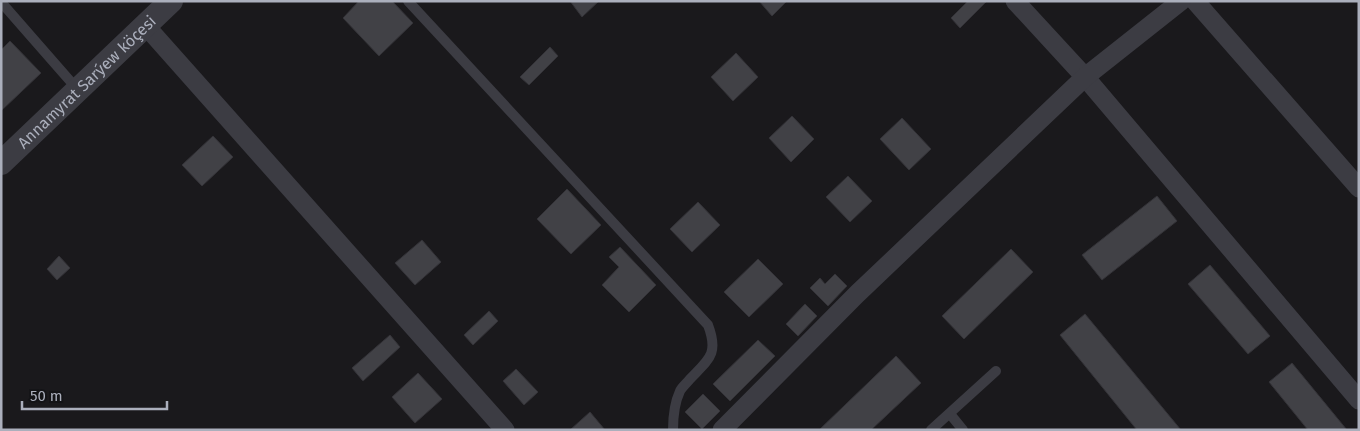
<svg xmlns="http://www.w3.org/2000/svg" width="1360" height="431" viewBox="0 0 1360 431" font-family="'Fira Sans',sans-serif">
	<rect width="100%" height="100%" fill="#1a191c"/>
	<g fill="#414146" stroke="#343338">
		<polygon points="359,1 392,1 413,23 379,56 343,18"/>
		<polygon points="570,1 599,1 582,17"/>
		<polygon points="759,1 787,1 772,16"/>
		<polygon points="968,1 986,2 960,28 951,18"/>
		<polygon points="10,41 41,73 1,111 1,50"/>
		<polygon points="550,47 558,56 529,85 520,77"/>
		<polygon points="736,53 758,77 733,101 711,77"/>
		<polygon points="792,116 814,139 791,162 769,138"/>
		<polygon points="902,118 931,149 909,170 880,139"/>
		<polygon points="213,136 233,157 202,186 182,165"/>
		<polygon points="848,176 872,201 850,222 826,197"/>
		<polygon points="567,189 601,225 571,254 537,219"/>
		<polygon points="1157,196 1177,221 1102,280 1082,255"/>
		<polygon points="698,202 720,225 692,252 670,229"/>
		<polygon points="422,240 441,262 415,285 395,263"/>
		<polygon points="620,247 656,285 629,312 602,285 619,267 609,257"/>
		<polygon points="1011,249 1033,272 964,339 942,316"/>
		<polygon points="59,256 70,268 57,280 47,269"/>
		<polygon points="758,259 783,284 749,317 724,292"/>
		<polygon points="1210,265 1270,336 1248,354 1188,284"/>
		<polygon points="835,274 847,286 828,306 810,288 820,278 825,284"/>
		<polygon points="805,304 817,316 798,336 786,324"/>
		<polygon points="489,311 498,321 473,345 464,335"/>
		<polygon points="1085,314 1181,430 1137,430 1060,335"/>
		<polygon points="390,335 400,347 363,381 352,368"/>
		<polygon points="758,340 775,356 730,401 713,384"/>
		<polygon points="896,356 921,383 871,430 819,430"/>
		<polygon points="1292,363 1347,430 1308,430 1269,382"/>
		<polygon points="516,369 538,392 524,405 503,381"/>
		<polygon points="418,373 442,399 415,423 392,397"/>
		<polygon points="703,394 720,411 702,429 685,412"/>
		<polygon points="590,412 605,430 570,430"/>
	</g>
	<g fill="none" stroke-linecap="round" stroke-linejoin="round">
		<g stroke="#3c3c43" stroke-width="10">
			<path d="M408,1l300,324c11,29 1,34 -18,54 -3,4 -8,8 -10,12 -6,13 -7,25 -7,39"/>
			<polyline points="1,2 78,90"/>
			<polyline points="950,414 963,430"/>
			<polyline points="931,430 996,371"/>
		</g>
		<g stroke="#3c3c43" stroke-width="19">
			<polyline points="1015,1 1085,77 1359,400"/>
			<polyline points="1195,1 1359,188"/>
			<polyline points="145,25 505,430"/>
			<polyline points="722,430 857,294 1085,77 1181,1"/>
		</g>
		<path stroke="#3c3c43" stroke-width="24" id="s1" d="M1,163l170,-162"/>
	</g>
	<g text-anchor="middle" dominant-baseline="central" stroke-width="4" stroke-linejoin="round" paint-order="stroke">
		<g font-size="16" fill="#abafbc" stroke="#141417">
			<text stroke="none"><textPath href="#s1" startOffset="118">Annamyrat Sarýew köçesi</textPath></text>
		</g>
	</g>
	<rect width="1360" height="431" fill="none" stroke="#abafbc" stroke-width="5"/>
	<path d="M22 401v8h145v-8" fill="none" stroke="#abafbc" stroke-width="2.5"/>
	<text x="30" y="401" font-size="15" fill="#abafbc" stroke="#141417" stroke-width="4" paint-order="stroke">50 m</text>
</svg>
